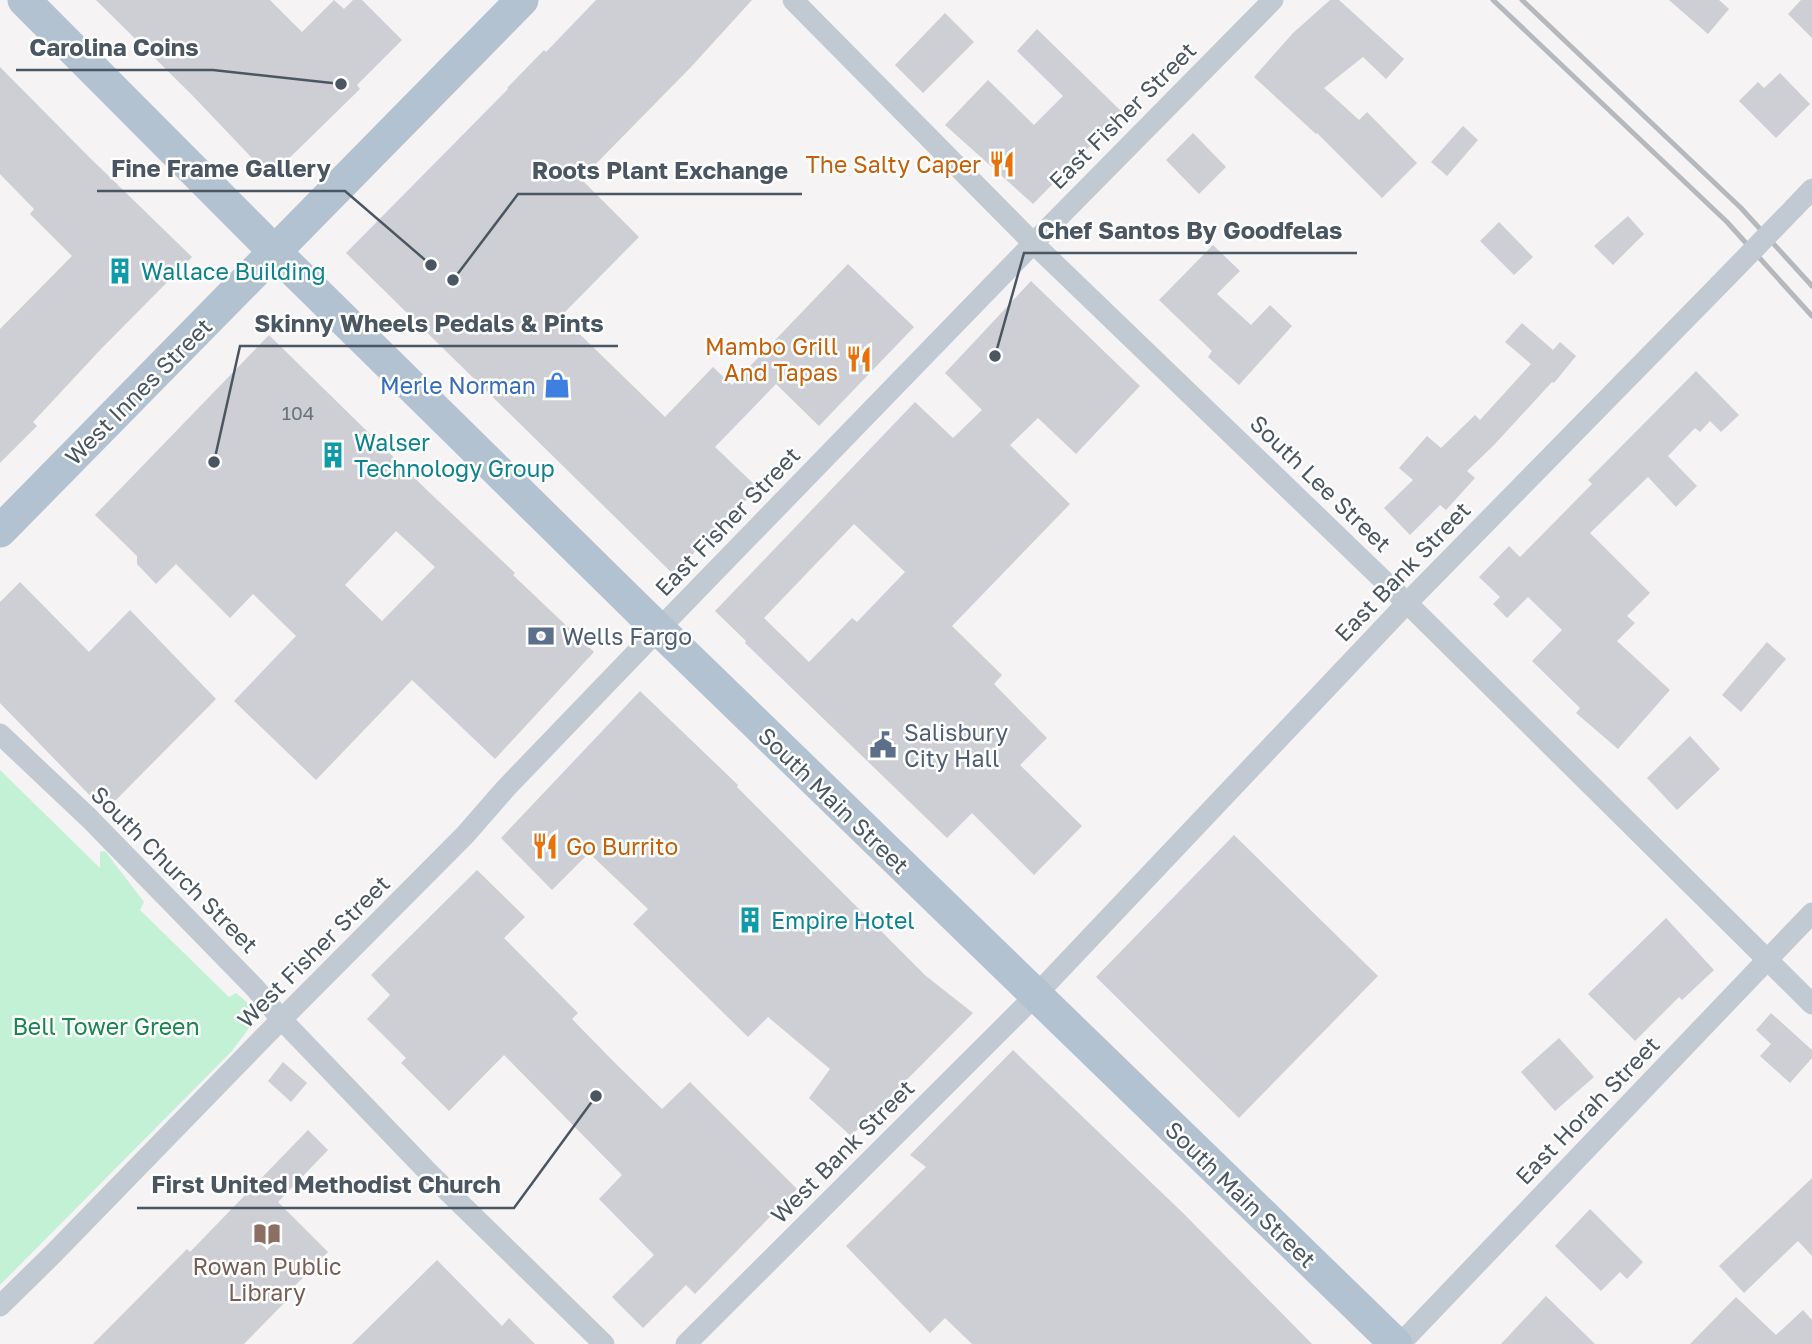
<svg xmlns="http://www.w3.org/2000/svg" width="1812" height="1344" viewBox="0 0 1812 1344" font-family="'Golos Text',sans-serif">
	<rect width="100%" height="100%" fill="#f5f3f3"/>
	<path fill="#c3f1d5" d="M0,770l100,98v-16l5,-1 39,51 -4,8 89,87 7,-4c5,4 14,11 17,17 6,10 -15,32 -21,41l-232,234z"/>
	<g fill="#cdcfd5" fill-rule="evenodd">
		<polygon points="96,0 270,0 302,32 334,0 344,9 353,0 362,0 402,40 357,85 360,89 270,177 192,95"/>
		<polygon points="596,0 752,0 691,67 581,179 639,237 561,316 665,417 713,367 732,385 848,264 914,327 819,426 776,384 715,447 758,488 673,574 346,253 508,89 507,88 544,50 546,52"/>
		<polygon points="1330,0 1339,0 1404,59 1386,79 1363,57 1324,88 1359,120 1367,112 1417,163 1382,198 1317,133 1316,134 1254,77 1293,33"/>
		<polygon points="1669,0 1719,0 1729,9 1708,34"/>
		<polygon points="1801,0 1812,0 1812,38 1788,14"/>
		<polygon points="945,13 974,42 923,93 895,65"/>
		<polygon points="1037,29 1123,113 1033,204 945,125 988,80 1034,125 1063,96 1017,51"/>
		<polygon points="0,67 88,156 192,257 101,349 33,422 37,426 0,463 0,329 72,256 30,214 34,209 0,174"/>
		<polygon points="1780,73 1810,104 1776,138 1739,101 1758,82 1764,88"/>
		<polygon points="1463,126 1478,140 1447,176 1431,162"/>
		<polygon points="1193,133 1226,167 1199,194 1166,160"/>
		<polygon points="1628,216 1644,234 1613,265 1594,246"/>
		<polygon points="1499,222 1533,257 1514,275 1480,241"/>
		<polygon points="1213,245 1240,271 1217,294 1251,325 1270,305 1292,326 1239,385 1208,357 1212,351 1159,300"/>
		<path d="M1031,281l109,105 -64,68 -38,-36 -28,27 60,59 -118,122 50,49 -8,9 53,54 -27,27 62,61 -48,49 -62,-62 -25,25 -202,-195 1,-2 -31,-30 200,-209 38,36 29,-28 -37,-37zM854,524l51,48 -48,50 -5,-4 -43,44 -45,-44z"/>
		<polygon points="1522,323 1553,350 1560,342 1576,356 1554,383 1552,382 1494,445 1467,471 1475,478 1446,510 1440,505 1410,535 1384,508 1413,480 1399,468 1427,436 1441,448 1475,415 1480,420 1531,364 1505,342"/>
		<path d="M269,335l162,159 84,79 -2,2 81,77 -99,107 -83,-79 -96,100 -82,-79 62,-65 -43,-42 -23,24 -54,-54 -20,20 -19,-20v-8l-42,-41zM396,531l39,36 -53,54 -37,-36z"/>
		<polygon points="1696,371 1739,415 1721,432 1710,421 1700,432 1695,428 1668,456 1697,486 1676,507 1648,477 1590,533 1650,593 1627,616 1635,623 1617,641 1670,690 1618,749 1576,713 1580,708 1532,661 1562,630 1528,597 1507,618 1493,604 1500,597 1479,577 1509,546 1520,557 1592,484 1588,480"/>
		<polygon points="20,582 89,652 130,610 216,699 105,811 0,703 0,602"/>
		<polygon points="1767,642 1786,659 1741,712 1722,695"/>
		<polygon points="640,691 738,785 737,787 926,976 973,1013 851,1136 809,1098 830,1069 768,1017 748,1037 633,924 648,909 589,853 552,890 501,838"/>
		<polygon points="1690,736 1720,769 1677,810 1647,778"/>
		<polygon points="1234,835 1378,976 1239,1118 1096,977"/>
		<polygon points="477,870 525,917 504,938 578,1013 572,1019 614,1062 662,1109 690,1082 797,1189 695,1294 686,1285 643,1328 612,1297 654,1255 599,1199 622,1175 504,1055 449,1111 401,1063 406,1058 367,1019 390,995 371,975"/>
		<polygon points="1666,918 1714,970 1682,1000 1679,997 1635,1041 1588,994"/>
		<polygon points="1771,1013 1812,1050 1812,1058 1790,1083 1760,1056 1771,1044 1756,1030"/>
		<polygon points="1559,1038 1594,1077 1555,1111 1521,1072"/>
		<polygon points="1013,1050 1182,1212 1312,1344 972,1344 945,1318 930,1333 846,1246 926,1167 910,1155"/>
		<polygon points="283,1062 307,1083 291,1102 268,1081"/>
		<polygon points="308,1130 328,1150 278,1202 328,1252 287,1294 290,1297 244,1344 93,1344 187,1249 190,1252"/>
		<polygon points="1812,1178 1812,1256 1798,1241 1744,1293 1719,1266"/>
		<polygon points="1590,1209 1643,1262 1627,1279 1620,1272 1601,1291 1555,1246"/>
		<polygon points="437,1260 502,1326 509,1318 535,1344 352,1344"/>
		<polygon points="1546,1296 1595,1344 1501,1344"/>
		<polygon points="1736,1297 1776,1335 1803,1310 1812,1320 1812,1344 1690,1344"/>
	</g>
	<g fill="none" stroke-linecap="round" stroke-linejoin="round">
		<g stroke="#c1cad2" stroke-width="21">
			<polyline points="793,0 1033,243 1407,603 1812,1004"/>
			<polyline points="1794,208 1812,189"/>
			<polyline points="0,734 89,818 255,988 282,1020 430,1174 604,1344"/>
			<polyline points="0,1306 54,1253 264,1037 465,835 506,788 659,629 1052,224 1273,0"/>
			<polyline points="686,1344 1035,996 1407,603 1719,285"/>
			<polyline points="1400,1344 1812,913"/>
		</g>
		<g stroke="#b3c2d1" stroke-width="33">
			<polyline points="24,0 275,252 641,612 1396,1344"/>
			<polyline points="0,531 522,0"/>
		</g>
		<g stroke="#b5b8bd" stroke-width="5">
			<polyline points="1493,0 1727,222 1812,316"/>
			<polyline points="1522,0 1741,208 1812,286"/>
		</g>
		<polyline stroke="#c1cad2" stroke-width="21" points="1719,285 1794,208"/>
	</g>
	<defs>
		<g id="restaurant-bare" transform="scale(2.1)"><path d="M-5-6h1v4h1v-4h1v4h1v-4h1v5L-1.5 .5V6h-2V.5L-5-1ZM5-6V6H3V1.5H1.5Q1.5-4 5-6Z" fill="#e8710a" stroke="#fff" stroke-width="2.5" paint-order="stroke"/></g>
		<g id="building-bare" transform="scale(2.1)"><path d="M-4-6H4V6H1V3H-1V6H-4ZM-2.5-4.3h1.7v1.8h-1.7ZM.8-4.3h1.7v1.8H.8ZM-2.5-1h1.7V.8h-1.7ZM.8-1h1.7V.8H.8Z" fill="#0f9aa8" stroke="#fff" stroke-width="2.5" paint-order="stroke"/></g>
		<g id="shop-bare" transform="scale(2.1)"><path d="M-5-2.5h2.3a2.7 3.5 0 0 1 5.4 0H5L5.5 6h-11ZM-1.5-2.5h3a1.5 2.3 0 0 0-3 0Z" fill="#3f7fe0" stroke="#fff" stroke-width="2.5" paint-order="stroke"/></g>
		<g id="bank-bare" transform="scale(2.1)"><path d="M-6-4H6V4H-6ZM0-2.3a2.3 2.3 0 1 0 0 4.6a2.3 2.3 0 1 0 0-4.6Z" fill="#5c6f8a" stroke="#fff" stroke-width="2.5" paint-order="stroke"/></g>
		<g id="civic-bare" transform="scale(2.1)"><path d="M-.6-6.5H3V-4.5H.6V-3L4-1V1h2V6H-6V1h2V-1L-.6-3ZM-1.2 2.5V6h2.4V2.5Z" fill="#5c6f8a" stroke="#fff" stroke-width="2.5" paint-order="stroke"/></g>
		<g id="library-bare" transform="scale(2.1)"><path d="M-6-4Q-3-5.5-.7-3.5V5Q-3 3-6 4ZM6-4Q3-5.5 .7-3.5V5Q3 3 6 4Z" fill="#8d6e63" stroke="#fff" stroke-width="2.5" paint-order="stroke"/></g>
	</defs>
	<g fill-rule="evenodd">
		<use href="#restaurant-bare" x="1002" y="164"/>
		<use href="#building-bare" x="120" y="271"/>
		<use href="#restaurant-bare" x="859" y="359"/>
		<use href="#shop-bare" x="557" y="385"/>
		<use href="#building-bare" x="333" y="455"/>
		<use href="#bank-bare" x="541" y="636"/>
		<use href="#civic-bare" x="883" y="745"/>
		<use href="#restaurant-bare" x="545" y="846"/>
		<use href="#building-bare" x="750" y="920"/>
		<use href="#library-bare" x="267" y="1234"/>
	</g>
	<g text-anchor="middle" dominant-baseline="central" stroke-width="5" stroke-linejoin="round" paint-order="stroke">
		<g font-size="19" fill="#6b747e">
			<text x="298" y="412">104</text>
		</g>
		<g font-size="23" fill="#4a5661" stroke="#fff">
			<text transform="translate(1122 115) rotate(-45)">East Fisher Street</text>
			<text transform="translate(138 391) rotate(-45)">West Innes Street</text>
			<text transform="translate(1321 483) rotate(44)">South Lee Street</text>
			<text transform="translate(727 521) rotate(-46)">East Fisher Street</text>
			<text transform="translate(1402 571) rotate(-46)">East Bank Street</text>
			<text transform="translate(834 800) rotate(44)">South Main Street</text>
			<text transform="translate(175 869) rotate(45)">South Church Street</text>
			<text transform="translate(313 951) rotate(-45)">West Fisher Street</text>
			<text transform="translate(1587 1110) rotate(-46)">East Horah Street</text>
			<text transform="translate(842 1151) rotate(-45)">West Bank Street</text>
			<text transform="translate(1241 1194) rotate(44)">South Main Street</text>
		</g>
		<g font-size="23" fill="#c56008" stroke="#fff" text-anchor="end">
			<text x="981" y="164">The Salty Caper</text>
			<text x="838" y="346">Mambo Grill<tspan x="838" dy="26">And Tapas</tspan></text>
			<text x="566" y="846" text-anchor="start">Go Burrito</text>
		</g>
		<g font-size="23" fill="#0d838f" stroke="#fff" text-anchor="start">
			<text x="141" y="271">Wallace Building</text>
			<text x="354" y="442">Walser<tspan x="354" dy="26">Technology Group</tspan></text>
			<text x="771" y="920">Empire Hotel</text>
		</g>
		<g font-size="23" fill="#366cbe" stroke="#fff" text-anchor="end">
			<text x="536" y="385">Merle Norman</text>
		</g>
		<g font-size="23" fill="#4e5e75" stroke="#fff" text-anchor="start">
			<text x="562" y="636">Wells Fargo</text>
			<text x="904" y="732">Salisbury<tspan x="904" dy="26">City Hall</tspan></text>
		</g>
		<g font-size="23" fill="#17864f" stroke="#fff">
			<text x="106" y="1026">Bell Tower Green</text>
		</g>
		<g font-size="23" fill="#785e54" stroke="#fff">
			<text x="267" y="1266">Rowan Public<tspan x="267" dy="26">Library</tspan></text>
		</g>
	</g>
	<path fill="none" stroke="#4a5661" stroke-width="2.5" d="M341 84L213 70H16M431 265L345 191H97M453 280L518 194H802M995 356L1024 253H1357M214 462L240 346H618M596 1096L514 1208H137"/>
	<g fill="#4a5661" stroke="#fff" stroke-width="2.5">
		<circle cx="341" cy="84" r="7"/>
		<circle cx="431" cy="265" r="7"/>
		<circle cx="453" cy="280" r="7"/>
		<circle cx="995" cy="356" r="7"/>
		<circle cx="214" cy="462" r="7"/>
		<circle cx="596" cy="1096" r="7"/>
	</g>
	<g font-size="24" text-anchor="middle" font-weight="bold" fill="#4a5661" stroke="#fff" stroke-width="5" stroke-linejoin="round" paint-order="stroke">
		<text x="114" y="56">Carolina Coins</text>
		<text x="221" y="177">Fine Frame Gallery</text>
		<text x="660" y="179">Roots Plant Exchange</text>
		<text x="1190" y="239">Chef Santos By Goodfelas</text>
		<text x="429" y="332">Skinny Wheels Pedals &amp; Pints</text>
		<text x="326" y="1193">First United Methodist Church</text>
	</g>
</svg>
